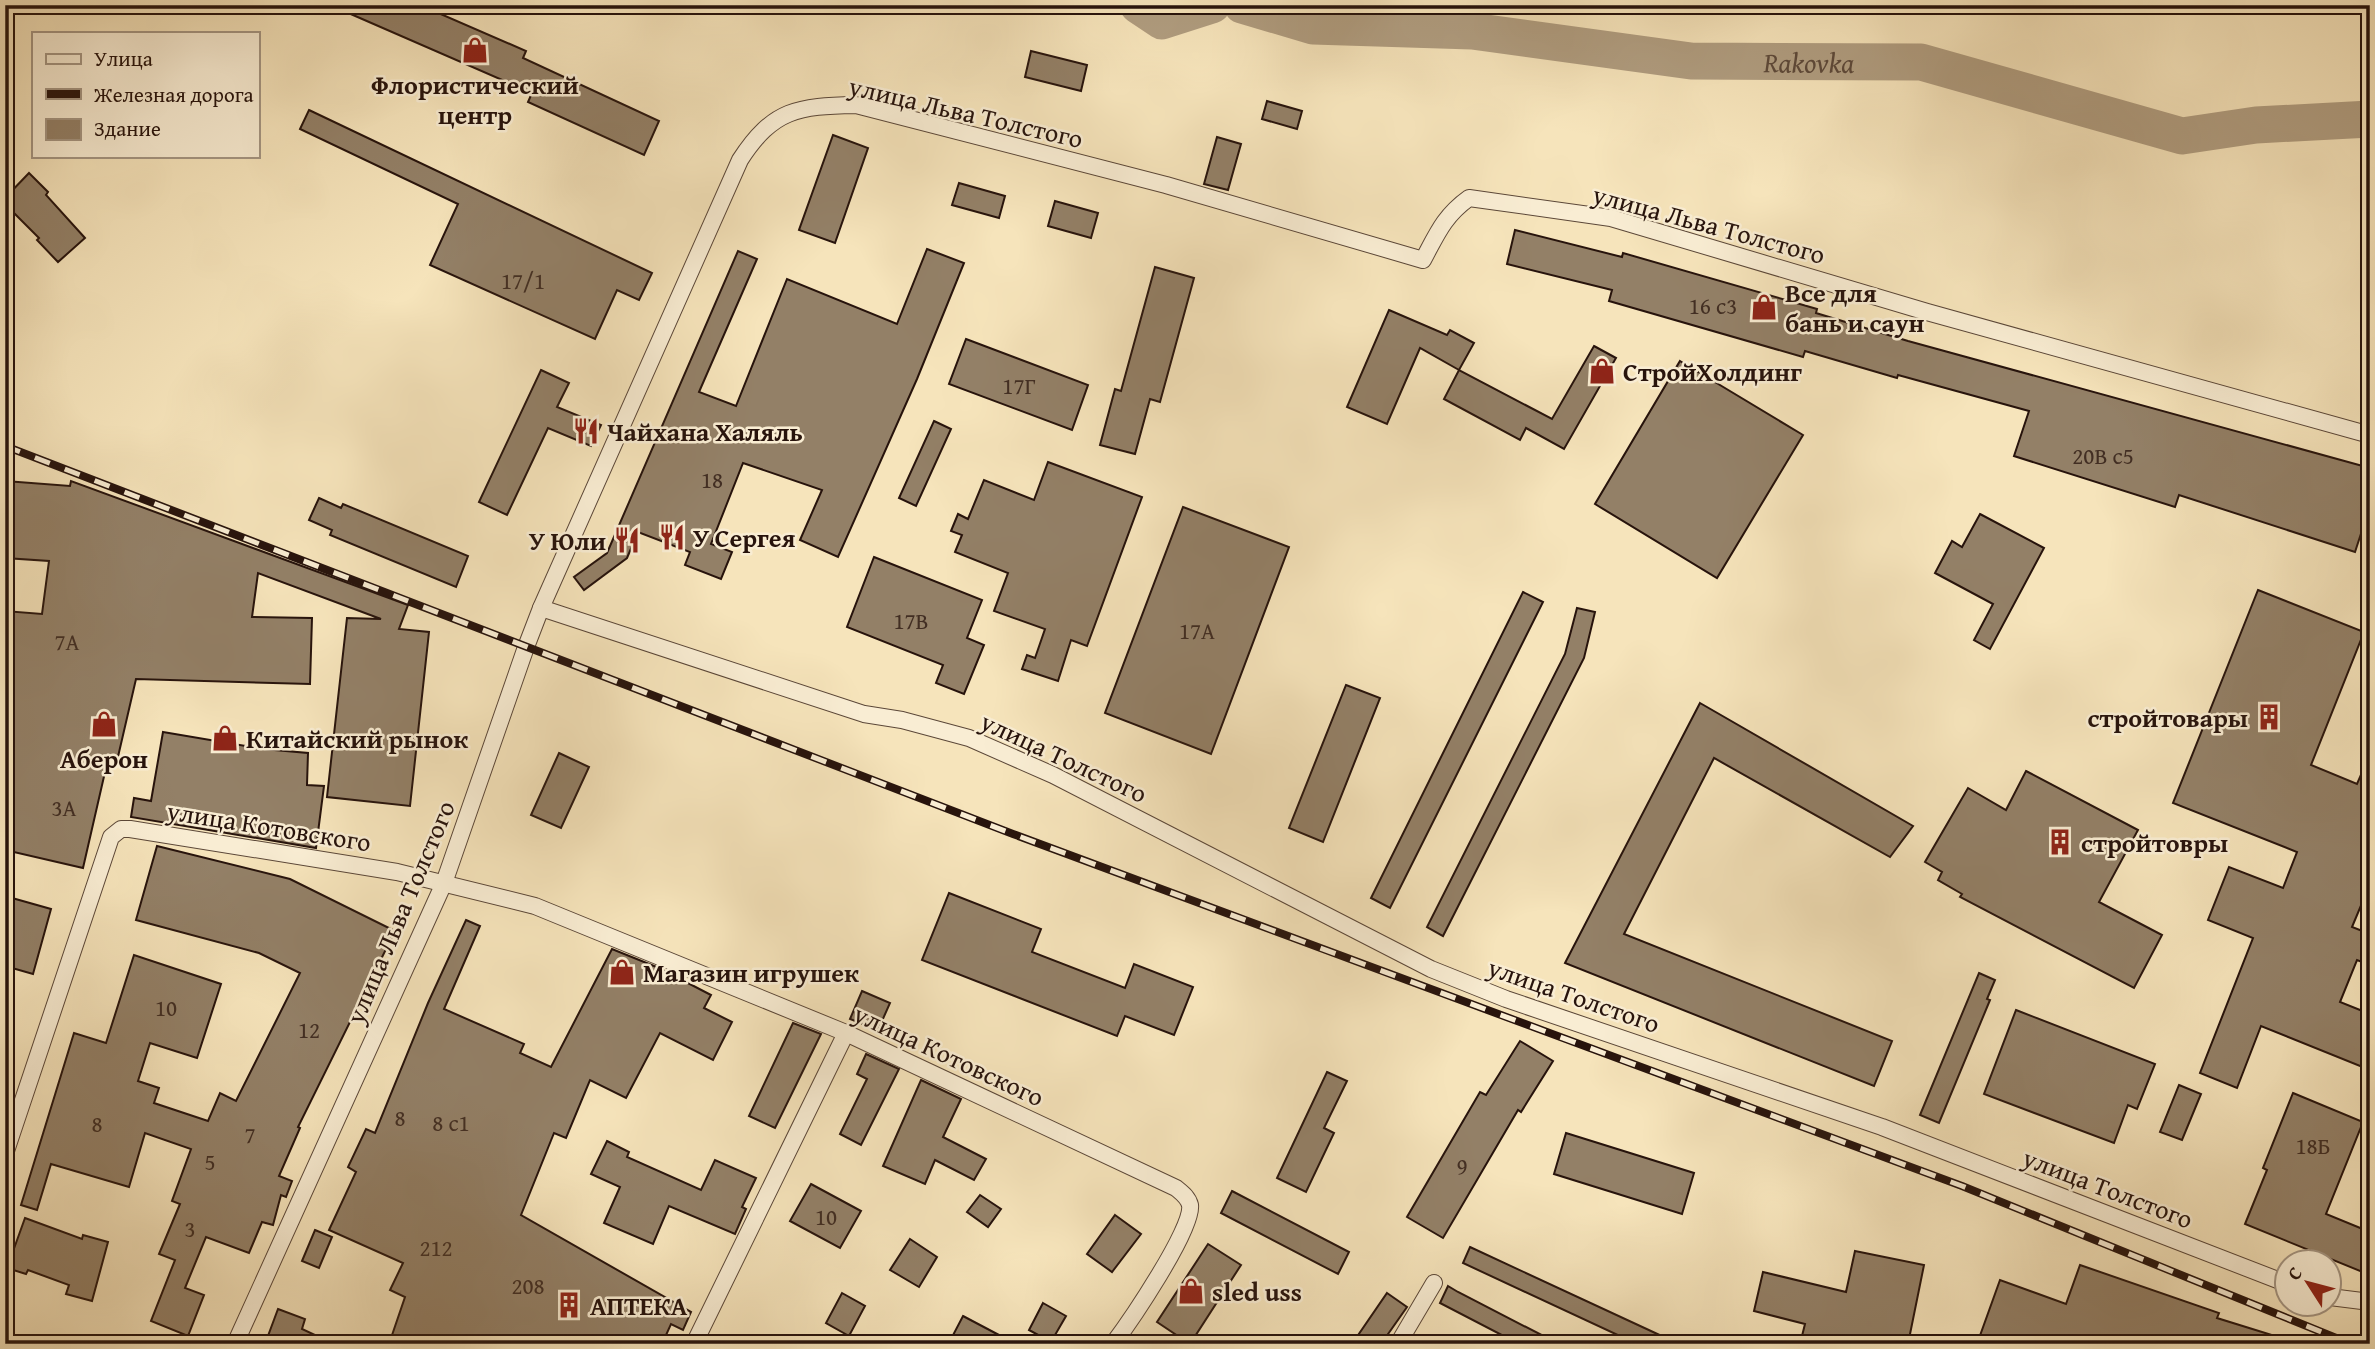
<svg xmlns="http://www.w3.org/2000/svg" width="2375" height="1349" viewBox="0 0 2375 1349" font-family="'Gentium Book Plus',serif">
	<rect width="100%" height="100%" fill="#f6e4bb"/>
	<filter id="stains"><feTurbulence type="fractalNoise" baseFrequency=".00286" numOctaves="4"/><feColorMatrix values="0 0 0 0 .2 0 0 0 0 .09 0 0 0 0 .02 0 0 0 .5 -.17"/></filter>
	<radialGradient id="worn" r=".72"><stop offset=".6" stop-color="#630" stop-opacity="0"/><stop offset="1" stop-color="#630" stop-opacity=".3"/></radialGradient>
	<g fill="none" stroke-linecap="round" stroke-linejoin="round">
		<g stroke="#b09d80" stroke-width="37">
			<polyline points="1138,5 1162,21 1212,5"/>
			<path id="s1" d="M1242,5l71,21 159,5 219,30 230,1 261,74 74,-11 114,-6"/>
		</g>
	</g>
	<g fill="#938067" stroke="#27130c" stroke-width="2">
		<polygon points="330,5 420,5 526,51 523,58 659,121 644,155 528,102 532,93"/>
		<polygon points="1031,51 1087,65 1081,91 1025,77"/>
		<polygon points="1267,101 1302,111 1297,129 1262,119"/>
		<polygon points="309,110 652,273 639,300 617,290 595,339 430,265 458,204 300,129"/>
		<polygon points="833,135 868,148 835,243 799,230"/>
		<polygon points="1217,137 1241,144 1228,190 1204,184"/>
		<polygon points="29,173 48,192 46,195 85,238 58,262 37,240 39,238 5,204 5,198"/>
		<polygon points="959,183 1005,196 999,218 952,205"/>
		<polygon points="1055,201 1098,213 1091,238 1048,226"/>
		<polygon points="1515,230 1622,257 1623,253 1817,309 1816,313 1908,341 2370,468 2370,506 2355,552 2179,495 2175,507 2014,456 2029,411 1898,375 1897,378 1805,351 1803,357 1609,301 1612,290 1507,264"/>
		<polygon points="927,249 964,263 917,379 838,557 800,540 822,490 743,463 711,544 732,552 721,579 685,565 690,552 638,532 627,558 584,590 574,577 607,553 738,251 757,259 699,392 736,406 787,279 897,324"/>
		<polygon points="1155,267 1194,278 1160,402 1150,399 1135,454 1100,445 1115,389 1121,391"/>
		<polygon points="1389,310 1447,335 1450,330 1474,343 1459,370 1420,348 1387,424 1347,407"/>
		<polygon points="966,339 1088,385 1072,430 949,384"/>
		<polygon points="1594,346 1616,358 1564,449 1526,428 1520,440 1444,399 1459,370 1552,419"/>
		<polygon points="1680,361 1803,435 1717,578 1595,504"/>
		<polygon points="541,370 569,383 557,407 601,425 591,446 548,428 507,515 479,502"/>
		<polygon points="934,421 951,429 916,506 899,498"/>
		<polygon points="1048,462 1142,497 1087,646 1071,640 1058,681 1022,669 1027,655 1035,658 1045,629 994,611 1008,573 955,552 962,535 951,531 958,514 968,519 984,480 1034,500"/>
		<polygon points="5,481 70,486 71,481 408,605 399,629 429,632 410,806 327,797 347,618 381,619 258,573 252,617 312,618 310,684 136,679 117,761 108,759 83,868 5,850 5,689 12,663 5,662 5,611 42,614 49,561 5,558"/>
		<polygon points="319,498 341,508 343,504 468,556 456,587 330,535 332,530 309,520"/>
		<polygon points="1183,507 1289,547 1211,754 1105,713"/>
		<polygon points="1980,514 2044,548 1990,649 1974,640 1993,604 1935,573 1952,541 1962,547"/>
		<polygon points="874,557 982,600 967,638 984,645 964,694 936,683 943,665 847,627"/>
		<polygon points="2258,590 2364,632 2311,765 2357,784 2370,754 2370,884 2352,927 2370,934 2370,965 2357,960 2340,1002 2370,1014 2370,1070 2261,1026 2237,1088 2200,1073 2253,938 2208,920 2229,867 2283,888 2297,852 2173,803"/>
		<polygon points="1523,592 1543,602 1390,908 1371,898"/>
		<polygon points="1577,608 1595,612 1584,658 1443,936 1427,927 1565,654"/>
		<polygon points="1346,685 1380,698 1323,842 1289,828"/>
		<polygon points="1700,703 1913,826 1890,857 1714,758 1624,934 1892,1041 1874,1086 1565,963"/>
		<polygon points="163,732 263,749 308,753 307,785 324,786 316,848 131,817 134,798 151,801"/>
		<polygon points="559,753 589,767 561,828 531,815"/>
		<polygon points="2026,771 2138,830 2099,902 2162,935 2134,988 1960,897 1962,894 1938,880 1942,872 1925,862 1968,788 2006,810"/>
		<polygon points="157,846 290,879 395,931 298,1127 300,1128 279,1176 292,1181 286,1197 281,1195 273,1225 262,1222 249,1253 206,1237 185,1288 204,1295 188,1336 151,1321 175,1260 159,1254 180,1204 172,1201 191,1149 145,1133 129,1187 51,1164 37,1210 21,1205 74,1033 106,1043 134,955 221,984 197,1058 150,1043 138,1081 159,1088 154,1103 208,1121 220,1093 236,1101 300,973 259,953 136,920"/>
		<polygon points="949,893 1041,929 1032,952 1125,988 1134,964 1193,987 1174,1035 1125,1016 1117,1036 922,960"/>
		<polygon points="5,896 51,909 33,974 5,966"/>
		<polygon points="466,920 480,926 444,1009 524,1044 520,1053 551,1067 612,949 659,968 711,995 704,1008 732,1022 713,1060 660,1033 626,1098 590,1080 566,1138 554,1133 521,1215 691,1312 683,1330 671,1324 662,1344 389,1344 405,1297 390,1290 403,1263 329,1230 356,1172 348,1167 366,1129 375,1133 428,1003"/>
		<polygon points="1979,973 1995,980 1987,999 1990,1000 1939,1123 1920,1115"/>
		<polygon points="862,991 890,1003 878,1030 850,1019"/>
		<polygon points="2016,1010 2155,1064 2137,1109 2128,1105 2114,1143 1984,1094"/>
		<polygon points="793,1023 821,1034 775,1128 749,1116"/>
		<polygon points="1520,1041 1553,1061 1521,1112 1518,1110 1443,1238 1407,1217 1480,1092 1486,1095"/>
		<polygon points="866,1054 899,1069 861,1145 840,1134 867,1079 857,1074"/>
		<polygon points="1327,1072 1347,1081 1324,1128 1334,1133 1306,1192 1277,1178"/>
		<polygon points="921,1080 961,1099 943,1137 986,1159 974,1180 935,1160 925,1184 883,1166"/>
		<polygon points="2179,1085 2201,1094 2182,1140 2160,1132"/>
		<polygon points="2293,1093 2363,1122 2326,1214 2370,1232 2370,1275 2245,1224 2267,1170 2263,1168"/>
		<polygon points="1566,1133 1694,1173 1682,1214 1554,1174"/>
		<polygon points="607,1141 629,1152 627,1157 701,1190 715,1160 756,1178 742,1207 746,1209 735,1234 669,1206 653,1244 604,1223 620,1187 591,1174"/>
		<polygon points="811,1184 861,1211 840,1248 790,1221"/>
		<polygon points="1232,1191 1349,1252 1338,1274 1221,1213"/>
		<polygon points="980,1195 1001,1209 988,1227 967,1212"/>
		<polygon points="1115,1215 1141,1234 1112,1272 1087,1254"/>
		<polygon points="25,1218 82,1239 83,1235 108,1242 92,1301 66,1294 69,1285 28,1270 26,1274 7,1268"/>
		<polygon points="315,1230 332,1237 319,1268 302,1261"/>
		<polygon points="910,1239 937,1257 919,1287 890,1270"/>
		<polygon points="1208,1244 1241,1265 1190,1344 1157,1322"/>
		<polygon points="1470,1247 1679,1344 1637,1344 1463,1263"/>
		<polygon points="1855,1251 1924,1265 1908,1344 1800,1344 1805,1324 1754,1311 1763,1272 1846,1292"/>
		<polygon points="2080,1265 2219,1313 2217,1318 2288,1340 2288,1344 2059,1344 2035,1336 2033,1344 1977,1344 2000,1280 2066,1304"/>
		<polygon points="1448,1286 1458,1292 1559,1344 1519,1344 1440,1303"/>
		<polygon points="842,1293 865,1306 849,1336 826,1323"/>
		<polygon points="1387,1293 1407,1307 1381,1344 1352,1344"/>
		<polygon points="1043,1303 1066,1316 1051,1342 1029,1330"/>
		<polygon points="278,1309 305,1319 302,1329 334,1344 265,1344"/>
		<polygon points="963,1316 1016,1344 961,1344 951,1339"/>
	</g>
	<g fill="none" stroke-linecap="round" stroke-linejoin="round">
		<g stroke="#5b4738" stroke-width="18">
			<g id="street">
				<polyline points="541,608 864,714 902,720 969,738 1053,775 1431,969 1506,999 1882,1127 2288,1284"/>
				<path d="M5,1154l106,-317 10,-8h9l267,43 138,34 311,127 330,155c6,5 12,9 14,17 4,23 -61,118 -77,139"/>
				<polyline points="2330,1297 2370,1302"/>
				<path d="M235,1344l209,-461 82,-236 15,-39 199,-448c33,-51 58,-54 116,-55l310,80 257,75c14,-26 21,-44 46,-62l142,20 316,94 443,123"/>
				<polyline points="694,1344 846,1033"/>
				<polyline points="1398,1344 1434,1283"/>
			</g>
		</g>
		<use href="#street" stroke="#f9edd3" stroke-width="16"/>
		<g stroke="#27130c" stroke-width="8">
			<polyline id="rail" points="5,446 1013,834 1962,1186 2351,1344"/>
		</g>
		<use href="#rail" stroke="#f9edd3" stroke-width="5" stroke-dasharray="16" stroke-linecap="butt"/>
	</g>
	<defs>
		<g id="shop-bare" transform="scale(2.1)"><path d="M-5-2.5h2.3a2.7 3.5 0 0 1 5.4 0H5L5.5 6h-11ZM-1.5-2.5h3a1.5 2.3 0 0 0-3 0Z" fill="#8f2418" stroke="#f9edd3" stroke-width="2.5" paint-order="stroke"/></g>
		<g id="restaurant-bare" transform="scale(2.1)"><path d="M-5-6h1v4h1v-4h1v4h1v-4h1v5L-1.5 .5V6h-2V.5L-5-1ZM5-6V6H3V1.5H1.5Q1.5-4 5-6Z" fill="#8f2418" stroke="#f9edd3" stroke-width="2.5" paint-order="stroke"/></g>
		<g id="building-bare" transform="scale(2.1)"><path d="M-4-6H4V6H1V3H-1V6H-4ZM-2.5-4.3h1.7v1.8h-1.7ZM.8-4.3h1.7v1.8H.8ZM-2.5-1h1.7V.8h-1.7ZM.8-1h1.7V.8H.8Z" fill="#8f2418" stroke="#f9edd3" stroke-width="2.5" paint-order="stroke"/></g>
	</defs>
	<g fill-rule="evenodd">
		<use href="#shop-bare" x="475" y="50"/>
		<use href="#shop-bare" x="1764" y="307"/>
		<use href="#shop-bare" x="1602" y="371"/>
		<use href="#restaurant-bare" x="586" y="431"/>
		<use href="#restaurant-bare" x="672" y="537"/>
		<use href="#restaurant-bare" x="627" y="540"/>
		<use href="#building-bare" x="2269" y="717"/>
		<use href="#shop-bare" x="104" y="724"/>
		<use href="#shop-bare" x="225" y="738"/>
		<use href="#building-bare" x="2060" y="842"/>
		<use href="#shop-bare" x="622" y="972"/>
		<use href="#shop-bare" x="1191" y="1291"/>
		<use href="#building-bare" x="569" y="1305"/>
	</g>
	<g text-anchor="middle" dominant-baseline="central" stroke-width="5" stroke-linejoin="round" paint-order="stroke">
		<g font-size="23" fill="#422e23">
			<text x="523" y="280">17/1</text>
			<text x="1713" y="305">16 с3</text>
			<text x="1019" y="385">17Г</text>
			<text x="2103" y="455">20В с5</text>
			<text x="712" y="479">18</text>
			<text x="911" y="620">17В</text>
			<text x="1197" y="630">17А</text>
			<text x="67" y="641">7А</text>
			<text x="64" y="807">3А</text>
			<text x="166" y="1007">10</text>
			<text x="309" y="1029">12</text>
			<text x="400" y="1117">8</text>
			<text x="451" y="1122">8 с1</text>
			<text x="97" y="1123">8</text>
			<text x="250" y="1134">7</text>
			<text x="2313" y="1145">18Б</text>
			<text x="210" y="1161">5</text>
			<text x="1462" y="1165">9</text>
			<text x="826" y="1216">10</text>
			<text x="190" y="1228">3</text>
			<text x="436" y="1247">212</text>
			<text x="528" y="1285">208</text>
		</g>
		<g font-size="26" font-weight="bold" fill="#27130c" stroke="#f9edd3" text-anchor="start">
			<text x="475" y="84" text-anchor="middle">Флористический<tspan x="475" dy="30">центр</tspan></text>
			<text x="1785" y="292">Все для<tspan x="1785" dy="30">бань и саун</tspan></text>
			<text x="1623" y="371">СтройХолдинг</text>
			<text x="607" y="431">Чайхана Халяль</text>
			<text x="693" y="537">У Сергея</text>
			<text x="606" y="540" text-anchor="end">У Юли</text>
			<text x="2248" y="717" text-anchor="end">стройтовары</text>
			<text x="246" y="738">Китайский рынок</text>
			<text x="104" y="758" text-anchor="middle">Аберон</text>
			<text x="2081" y="842">стройтовры</text>
			<text x="643" y="972">Магазин игрушек</text>
			<text x="1212" y="1291">sled uss</text>
			<text x="590" y="1305">АПТЕКА</text>
		</g>
		<g font-size="26" fill="#27130c" stroke="#f9edd3">
			<text transform="translate(966 112) rotate(13)">улица Льва Толстого</text>
			<text transform="translate(1709 224) rotate(15)">улица Льва Толстого</text>
			<text transform="translate(1064 757) rotate(25)">улица Толстого</text>
			<text transform="translate(269 826) rotate(9)">улица Котовского</text>
			<text transform="translate(400 912) rotate(-67)">улица Льва Толстого</text>
			<text transform="translate(1574 995) rotate(19)">улица Толстого</text>
			<text transform="translate(949 1055) rotate(25)">улица Котовского</text>
			<text transform="translate(2108 1188) rotate(21)">улица Толстого</text>
		</g>
		<g font-size="28" font-style="italic" fill="#5e4a3a" stroke="#f9edd3">
			<text stroke="none"><textPath href="#s1" startOffset="572">Rakovka</textPath></text>
		</g>
	</g>
	<rect width="2375" height="1349" fill="none" stroke="#f6e4bb" stroke-width="28"/>
	<rect x="7" y="7" width="2361" height="1335" fill="none" stroke="#27130c" stroke-width="3.5"/>
	<rect x="14" y="14" width="2347" height="1321" fill="none" stroke="#27130c" stroke-width="2"/>
	<rect x="32" y="32" width="228" height="126" fill="#f9edd3" stroke="#a59683" stroke-width="2"/>
	<rect x="46" y="54" width="35" height="10" fill="#f9edd3" stroke="#a59683" stroke-width="2"/>
	<text x="94" y="66" font-size="21" fill="#27130c">Улица</text>
	<rect x="46" y="89" width="35" height="10" fill="#27130c" stroke="#a59683" stroke-width="2"/>
	<text x="94" y="102" font-size="21" fill="#27130c">Железная дорога</text>
	<rect x="46" y="119" width="35" height="21" fill="#938067" stroke="#a59683" stroke-width="2"/>
	<text x="94" y="136" font-size="21" fill="#27130c">Здание</text>
	<g transform="translate(2308 1283) rotate(306)"><circle r="33" fill="#f9edd3" stroke="#a59683" stroke-width="2"/>
	<path d="M0-5L12 26L0 18L-12 26Z" fill="#8f2418"/>
	<text y="-10" font-size="19" font-weight="bold" text-anchor="middle" fill="#27130c">С</text>
	</g>
	<rect width="100%" height="100%" filter="url(#stains)"/>
	<rect width="100%" height="100%" fill="url(#worn)"/>
</svg>
